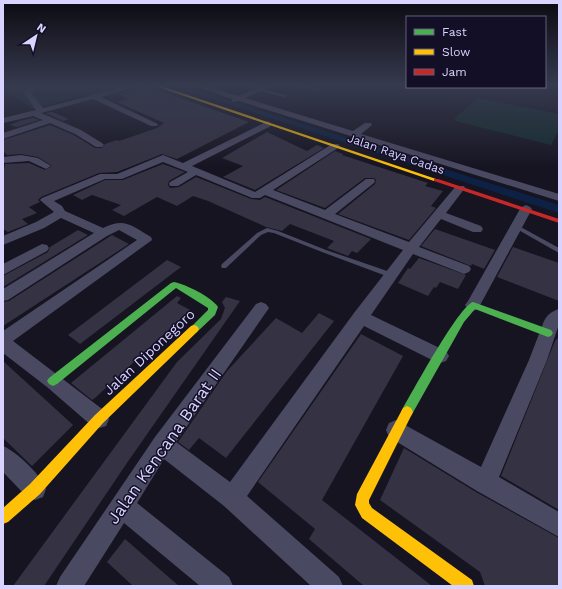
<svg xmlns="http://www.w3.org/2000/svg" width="562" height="589" viewBox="0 0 562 589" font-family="'Work Sans',sans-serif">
	<rect width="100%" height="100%" fill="#161421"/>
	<g fill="#132c2d">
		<polygon points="14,86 129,86 94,96 83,95 33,109 3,89"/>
		<polygon points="478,98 559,114 559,130 551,145 455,121 455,118"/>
	</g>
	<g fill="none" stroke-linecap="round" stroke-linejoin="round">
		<polygon fill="#0d2144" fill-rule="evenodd" points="173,86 183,86 559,205 559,213"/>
	</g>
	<g fill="#343243">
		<polygon points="145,86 150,86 154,89 249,122 177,159 162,154 117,172 99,173 41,197 38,200 40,202 29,207 37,213 22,219 28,224 8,232 3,229 3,173 5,164 29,163 45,170 52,166 38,157 21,154 7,155 3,151 3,140 50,125 74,135 95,148 102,148 105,144 117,140 119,141 157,128 164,123 117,102 128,99 118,94"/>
		<polygon points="52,112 69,119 63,121 46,113"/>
		<polygon points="33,118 39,120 17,127 10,125 20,121 19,121"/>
		<polygon points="267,132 307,151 317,145 324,148 255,190 223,177 243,166 222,158"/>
		<polygon points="335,151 343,154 342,155 428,183 425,186 443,191 431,206 436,208 409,240 338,214 375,184 376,180 374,178 365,178 325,208 276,190"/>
		<polygon points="163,164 185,172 169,181 168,185 170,188 179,187 196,177 251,199 260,200 265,197 371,239 357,253 352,251 348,256 327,248 334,241 290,224 282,231 266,227 208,201 193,196 177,206 157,197 124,216 112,210 121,205 92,195 82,200 73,195 105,180 123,180"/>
		<polygon points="435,229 495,250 484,269 472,264 471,266 421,246"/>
		<polygon points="78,230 88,235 3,287 3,276 48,252 50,247"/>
		<polygon points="112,235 129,244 3,326 3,302 9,301"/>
		<polygon points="513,247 559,263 559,301 497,277"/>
		<polygon points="419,258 466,275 458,289 440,282 436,288 434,287 428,296 398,283 408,268 410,269"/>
		<polygon points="167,260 181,267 80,344 68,335"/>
		<polygon points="177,296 181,298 177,303 190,310 95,398 92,400 71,383"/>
		<polygon points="226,297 240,301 129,460 44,586 13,586 177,362 221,319 225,308 222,302"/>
		<polygon points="319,313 334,321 226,458 199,438 189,450 178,442 227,371 276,318 302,333"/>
		<polygon points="361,334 403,356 322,500 432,586 364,586 309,539 315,529 258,482"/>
		<polygon points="559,337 559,510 501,476 555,341"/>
		<polygon points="3,361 73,425 32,466 3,438"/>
		<polygon points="404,448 476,492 559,538 559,586 485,586 480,572 380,500"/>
		<polygon points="125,539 157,567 179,586 133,586 107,562"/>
	</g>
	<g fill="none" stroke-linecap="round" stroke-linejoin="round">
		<g fill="#4a4962" fill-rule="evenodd">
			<polygon points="298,86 305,86 321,90 319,91"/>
			<polygon points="260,89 286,95 287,96 284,97 260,91"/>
			<polygon points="517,225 559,248 559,253 515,228 514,227"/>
			<polygon points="267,228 278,231 326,250 393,273 394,275 393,277 389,277 322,252 274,233 268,232 261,235 226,268 222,268 221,266 222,264 257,233"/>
		</g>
		<g fill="#4a4962" fill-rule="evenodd">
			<polygon points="26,86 33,86 36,89 31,93 43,108 128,86 139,86 101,97 158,124 157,126 151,126 93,99 41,113 81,130 102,143 104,145 102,147 96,147 75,134 50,123 3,139 3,133 43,120 33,116 3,123 3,118 36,110 23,92 28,89"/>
			<polygon points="195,86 205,86 238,96 263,86 272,86 245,98 353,131 365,123 371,123 372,125 361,134 559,194 559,201 239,101 232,102 232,99"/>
			<path d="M268,121l4,3 -1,2 -79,40 63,26 77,-48h6l2,2 -2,2 -65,42 52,20 41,-31h8l1,2 -1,2 -39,31 74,28 47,-56h8l1,2 -19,25 35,13 2,3 -2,3h-8l-32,-13 -22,28 50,19 2,3 -2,3 -5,2 -5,-2 -46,-18 -42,61 75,36 3,5 -3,5 -6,2 -6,-2 -70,-35 -117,170 92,81 4,9h-32l-87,-80 -60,-47 -27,44 92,74 4,9h-33l-76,-63 -40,63h-28l4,-9 95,-140 101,-133 5,-2 5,2 3,4 -93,134 54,40 124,-169 49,-63 -138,-55 -5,3h-8l-56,-23 -18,11h-8l-1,-2 1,-2 18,-10 -25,-10 -41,17h-17l-51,22 8,5 3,5 38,17c22,-11 29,-2 48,9l1,3 -139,101 93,71 3,7 -3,7 -7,2 -7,-2 -45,-39 -44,-34v-22l134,-91 -18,-10 -12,6 -99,64 -5,1v-12l91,-56 -33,-15 -17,10 -41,17v-9l33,-14 18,-10 -14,-12 2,-2 58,-24h17l46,-19 20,8z"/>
			<polygon points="21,155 38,158 51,166 46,169 29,161 3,163 3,157"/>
			<polygon points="526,205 530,207 532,209 478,309 473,311 468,309 465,305 468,301 520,209 522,207"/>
			<polygon points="42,244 47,245 49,248 47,251 3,275 3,264"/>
			<path d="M559,309v15l-12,36 -48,117 60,35v25l-82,-46 -88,-54 -3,-7 3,-7 7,-3 85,47 48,-107 15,-39c3,-6 8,-10 15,-12z"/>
			<path d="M3,446c14,6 38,29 43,43l-3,8 -8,3 -8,-3 -24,-25z"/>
		</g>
		<g fill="#4caf50" fill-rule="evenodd">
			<path d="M174,282c11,2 38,15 44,25l-3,8 -18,17h-6l-2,-3 19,-19v-2l-32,-20 -119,96 -4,2 -4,-2 -2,-3 2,-3 122,-95z"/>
			<path d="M473,302l78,28 2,3 -2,3 -3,1 -73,-28 -11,13 -53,94 -4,2 -4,-2 -2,-4 2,-4c10,-17 56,-102 70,-106z"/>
		</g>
		<g fill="#ffc107" fill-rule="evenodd">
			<polygon points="155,86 161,86 439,180 434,181"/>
			<polygon points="194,325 197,326 199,329 197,332 103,423 40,494 8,522 3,524 3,508 30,484 95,415 191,326"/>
			<polygon points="407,406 411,408 413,412 369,500 369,503 372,508 472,580 474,586 453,586 362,518 355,505 357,494 403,408"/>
		</g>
		<polygon fill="#c62828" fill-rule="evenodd" points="434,179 438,179 559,219 559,223 434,181"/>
	</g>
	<linearGradient id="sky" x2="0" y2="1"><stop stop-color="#0c0b12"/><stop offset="0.51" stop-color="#363a4e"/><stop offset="1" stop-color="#363a4e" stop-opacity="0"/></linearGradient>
	<rect width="562" height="168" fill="url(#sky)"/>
	<g text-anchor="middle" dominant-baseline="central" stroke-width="3" stroke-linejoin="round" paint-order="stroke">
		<g font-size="12" fill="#d9d4ff" stroke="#130f26">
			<text transform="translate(396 154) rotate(19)">Jalan Raya Cadas</text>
		</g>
		<g font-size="14" fill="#d9d4ff" stroke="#130f26">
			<text transform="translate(149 352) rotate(-43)">Jalan Diponegoro</text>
		</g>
		<g font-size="17" fill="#d9d4ff" stroke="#130f26">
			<text transform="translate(164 446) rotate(-55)">Jalan Kencana Barat II</text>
		</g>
	</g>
	<rect width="562" height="589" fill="none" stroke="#d9d4ff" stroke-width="8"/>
	<rect x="406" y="16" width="140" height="72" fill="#130f26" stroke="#625e7d"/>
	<rect x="414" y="29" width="20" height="6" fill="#4caf50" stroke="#625e7d"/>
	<text x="442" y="36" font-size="12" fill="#d9d4ff">Fast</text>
	<rect x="414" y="49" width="20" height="6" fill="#ffc107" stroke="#625e7d"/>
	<text x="442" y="56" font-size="12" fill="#d9d4ff">Slow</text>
	<rect x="414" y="69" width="20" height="6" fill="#c62828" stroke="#625e7d"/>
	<text x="442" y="76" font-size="12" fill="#d9d4ff">Jam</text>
	<g transform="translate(36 36) rotate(35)" stroke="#130f26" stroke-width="3" paint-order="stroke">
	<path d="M0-3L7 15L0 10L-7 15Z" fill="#d9d4ff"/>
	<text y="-6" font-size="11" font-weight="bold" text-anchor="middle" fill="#d9d4ff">N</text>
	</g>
</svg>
